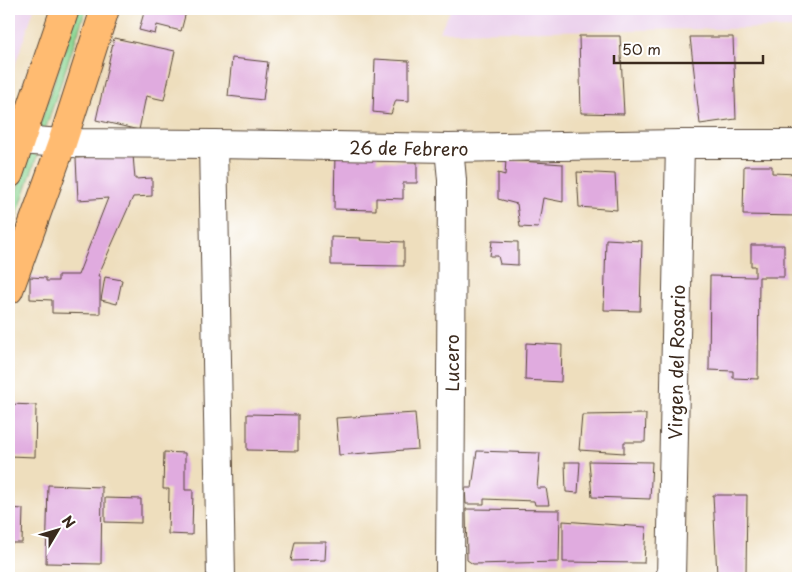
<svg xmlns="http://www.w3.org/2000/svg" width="807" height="587" viewBox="0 0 807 587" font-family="'Playpen Sans',sans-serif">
	<rect width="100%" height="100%" fill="#fff"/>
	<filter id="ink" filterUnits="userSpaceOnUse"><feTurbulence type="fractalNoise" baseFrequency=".02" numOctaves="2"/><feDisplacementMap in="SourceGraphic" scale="10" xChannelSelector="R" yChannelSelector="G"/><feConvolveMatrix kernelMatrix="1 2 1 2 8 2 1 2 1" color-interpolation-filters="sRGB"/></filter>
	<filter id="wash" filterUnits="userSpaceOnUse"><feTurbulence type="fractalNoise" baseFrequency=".0096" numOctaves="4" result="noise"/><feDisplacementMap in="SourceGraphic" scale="20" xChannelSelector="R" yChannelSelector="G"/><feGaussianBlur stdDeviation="1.12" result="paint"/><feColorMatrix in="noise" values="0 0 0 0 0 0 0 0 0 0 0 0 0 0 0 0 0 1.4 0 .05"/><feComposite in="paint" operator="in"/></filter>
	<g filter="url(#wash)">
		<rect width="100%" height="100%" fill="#eedebd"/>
		<g fill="#ebd1ec">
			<polygon points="9,9 34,9 9,83"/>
			<polygon points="451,9 798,9 798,28 439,32"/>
		</g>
		<g fill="#8bd592" stroke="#638058">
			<polygon points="78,9 86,9 45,130 38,130"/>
			<polygon points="29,154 37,154 37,156 9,239 9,214"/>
		</g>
		<g id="blocks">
			<g fill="#e0abdf">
				<polygon points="145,9 175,9 186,12 181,31 157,25 155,34 139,30"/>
				<polygon points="579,36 620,36 624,114 581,113"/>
				<polygon points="690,37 733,37 736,119 700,124"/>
				<polygon points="114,38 175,51 164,100 146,96 139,130 96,120"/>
				<polygon points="232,58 268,62 263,100 228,96"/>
				<polygon points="375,59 409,61 409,101 396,100 391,114 373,112"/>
				<polygon points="335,152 377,154 377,161 417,162 417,183 403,183 403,199 376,198 376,210 334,209"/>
				<polygon points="133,155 135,179 152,178 152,196 133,197 98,276 100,276 100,314 52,313 52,300 30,299 30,277 46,278 46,281 58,281 58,275 78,275 108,198 78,200 76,158"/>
				<polygon points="506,160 563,164 563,202 543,198 538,228 520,227 517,204 498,199 498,173 505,175"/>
				<polygon points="744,166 772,166 772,173 798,174 798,216 743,215"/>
				<polygon points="577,172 615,174 617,210 579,207"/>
				<polygon points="331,237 361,238 360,240 404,242 404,266 331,265"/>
				<polygon points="606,239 642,241 640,311 604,310"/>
				<polygon points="492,241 518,242 518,265 500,264 498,256 490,256"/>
				<polygon points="751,245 784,245 784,277 759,277 758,379 733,378 733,371 709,370 710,276 755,277 755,266 751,266"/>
				<polygon points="105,277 122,280 117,304 101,300"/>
				<polygon points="526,343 562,345 561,382 525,380"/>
				<polygon points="9,404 36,405 35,457 9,456"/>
				<polygon points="415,413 418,449 339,455 336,418"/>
				<polygon points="247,414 298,415 298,451 247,450"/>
				<polygon points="646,414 645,442 624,442 624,453 579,450 582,415"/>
				<polygon points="477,451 540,453 537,488 546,488 549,505 535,505 534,501 484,499 484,504 466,504 465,488 472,488"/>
				<polygon points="164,452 185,453 185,490 193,490 192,535 168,534 169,489 163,489"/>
				<polygon points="589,461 652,462 650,499 592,497"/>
				<polygon points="565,462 580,462 578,493 566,492"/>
				<polygon points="48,485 102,487 101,564 46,563"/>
				<polygon points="713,495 747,495 746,574 717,576"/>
				<polygon points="105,498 141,499 141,523 105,522"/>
				<polygon points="9,508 23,509 22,543 9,543"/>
				<polygon points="466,509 560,510 559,562 473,564 467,560"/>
				<polygon points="563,521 646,527 644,563 563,562"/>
				<polygon points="295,542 326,542 325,560 291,561"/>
			</g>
		</g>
	</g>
	<g filter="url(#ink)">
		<use href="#blocks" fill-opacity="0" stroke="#564536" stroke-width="1"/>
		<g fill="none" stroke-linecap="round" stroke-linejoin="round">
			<g stroke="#564536" stroke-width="30">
				<g id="minor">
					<path id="s1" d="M20,140l42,3 151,1 236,4 231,-4h118"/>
					<polyline points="213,144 221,578"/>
					<polyline points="449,148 452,180 450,578"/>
					<path id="s2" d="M671,578l9,-434"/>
				</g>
			</g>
			<g stroke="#564536" stroke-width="30">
				<g id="highway">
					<polyline points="9,174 65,9"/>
					<polyline points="9,290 62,143 105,9"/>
				</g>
			</g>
			<use href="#minor" stroke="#fff" stroke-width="28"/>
			<use href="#highway" stroke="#ffbb71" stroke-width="28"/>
		</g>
	</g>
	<g text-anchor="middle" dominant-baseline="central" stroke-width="4.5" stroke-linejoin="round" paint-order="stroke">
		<g font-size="18" fill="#3b2a1e" stroke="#fff">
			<text stroke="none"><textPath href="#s1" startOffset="389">26 de Febrero</textPath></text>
			<text stroke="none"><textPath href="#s2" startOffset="216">Virgen del Rosario</textPath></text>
			<text transform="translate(451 363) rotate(-90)">Lucero</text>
		</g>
	</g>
	<rect width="807" height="587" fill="none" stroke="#fff" stroke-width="30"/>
	<g transform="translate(58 530) rotate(52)" stroke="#ffffff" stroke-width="4" paint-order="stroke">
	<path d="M0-4L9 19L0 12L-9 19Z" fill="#3b2a1e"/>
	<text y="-8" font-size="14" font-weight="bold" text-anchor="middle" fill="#3b2a1e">N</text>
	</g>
	<path d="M614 55v8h149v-8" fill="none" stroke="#3b2a1e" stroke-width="2.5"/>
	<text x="622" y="55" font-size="15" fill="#3b2a1e" stroke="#ffffff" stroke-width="4" paint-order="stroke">50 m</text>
</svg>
